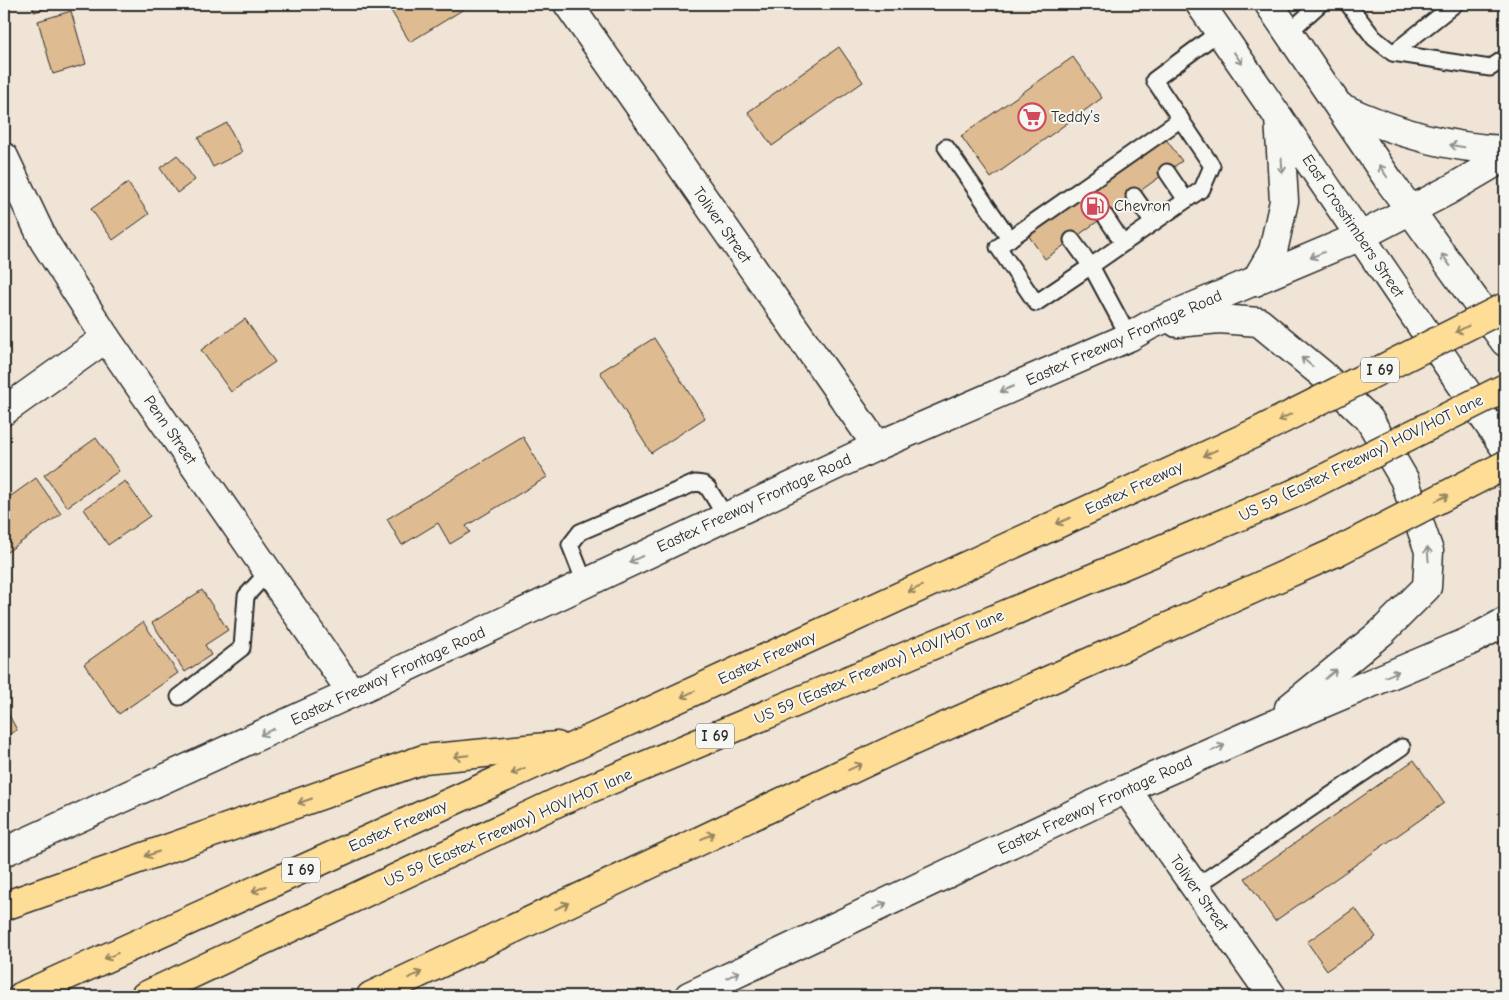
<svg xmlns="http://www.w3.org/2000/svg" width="1509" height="1000" viewBox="0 0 1509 1000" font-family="'Comic Neue',sans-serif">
	<rect width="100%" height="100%" fill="#efe4d5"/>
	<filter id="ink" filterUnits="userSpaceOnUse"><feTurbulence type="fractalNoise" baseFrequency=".02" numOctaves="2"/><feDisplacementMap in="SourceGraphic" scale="10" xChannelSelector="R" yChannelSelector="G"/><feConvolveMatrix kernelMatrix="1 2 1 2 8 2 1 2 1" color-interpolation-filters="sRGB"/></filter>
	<g filter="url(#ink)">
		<g fill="#debb90" stroke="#2b2b2b">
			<polygon points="32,4 61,4 34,12"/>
			<polygon points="400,4 461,4 464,9 410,42 390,9"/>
			<polygon points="71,11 86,64 53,74 38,21"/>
			<polygon points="839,47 863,82 772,146 748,112"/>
			<polygon points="1073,57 1102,98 991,178 961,136"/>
			<polygon points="227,123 242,152 213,167 198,138"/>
			<polygon points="1165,138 1182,161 1045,259 1028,235"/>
			<polygon points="177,155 195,180 177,193 160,168"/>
			<polygon points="128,183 149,214 113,240 91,209"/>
			<polygon points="245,319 275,362 231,392 201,350"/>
			<polygon points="654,338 705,418 651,453 600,372"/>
			<polygon points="523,437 547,477 466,526 470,532 450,544 438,523 402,545 387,519"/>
			<polygon points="96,438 119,471 67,507 44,475"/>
			<polygon points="36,478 61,514 7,552 4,547 4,501"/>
			<polygon points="125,481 150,516 108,545 84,509"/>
			<polygon points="202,590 228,630 205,645 211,655 185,672 152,623"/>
			<polygon points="143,622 178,673 119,714 84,664"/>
			<polygon points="4,706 17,730 4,737"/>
			<polygon points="1414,760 1444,803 1275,921 1245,878"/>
			<polygon points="1355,908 1376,937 1327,970 1307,942"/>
			<polygon points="1133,990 1137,996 1125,996"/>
		</g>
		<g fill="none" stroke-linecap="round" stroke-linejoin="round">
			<g stroke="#2b2b2b" stroke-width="19">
				<g id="lane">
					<polyline points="1348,4 1374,38 1393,53 1490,68 1505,58"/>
					<polyline points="1288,33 1320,4"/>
					<polyline points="1393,53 1455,4"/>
					<polyline points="946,147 1010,239"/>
					<polyline points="1167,172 1186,200"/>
					<polyline points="1134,196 1153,223"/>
					<polyline points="1105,216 1123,243"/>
					<polyline points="1072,240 1091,266 1036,303 998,247 1181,119"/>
					<polyline points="1129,337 1091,266 1202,189 1212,166 1154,80 1219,32"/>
					<polyline points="585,583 570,545 580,532 695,483 703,484 708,488 726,517"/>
					<polyline points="179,697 242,648 246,596 268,572"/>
					<polyline points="1195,887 1402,747"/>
				</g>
			</g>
			<g stroke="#2b2b2b" stroke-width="31">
				<g id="street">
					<polyline points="568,4 877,446"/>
					<polyline points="4,157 44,241 106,338 352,693"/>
					<polyline points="4,411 106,338"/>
					<polyline points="1126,789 1272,996"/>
				</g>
			</g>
			<g stroke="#2b2b2b" stroke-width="31">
				<g id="secondary">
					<path d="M1200,4c103,147 203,296 305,444"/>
					<polyline points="1269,4 1390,182 1505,342"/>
					<path d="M1340,107c53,25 107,41 165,43"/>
					<polyline points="1255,282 1273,251 1284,201 1279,118"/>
					<polyline points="1177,323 1219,319 1259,322 1322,374 1369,419 1404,479 1429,551 1427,587 1382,632 1289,708"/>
					<polyline points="4,852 352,693 877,446 1129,337 1150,325 1361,236 1449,190 1505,157"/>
					<polyline points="689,996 1126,789 1267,727 1468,642 1505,622"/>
				</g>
			</g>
			<g stroke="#2b2b2b" stroke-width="31">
				<g id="highway">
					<polyline points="4,906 424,759 557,746"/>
					<polyline points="22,996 579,744 1255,433"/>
					<polyline points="145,996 558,802 1293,494"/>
					<polyline points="371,996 890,751 1336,552"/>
				</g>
			</g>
			<use href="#lane" stroke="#f6f6f2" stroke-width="15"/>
			<use href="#street" stroke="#f6f6f2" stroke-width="28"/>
			<use href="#secondary" stroke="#f6f6f2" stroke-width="28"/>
			<use href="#highway" stroke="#fedd96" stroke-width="28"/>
			<g stroke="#2b2b2b" stroke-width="31" stroke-linecap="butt">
				<g id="highway-bridge">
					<polyline points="1255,433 1505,307"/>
					<polyline points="1293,494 1505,388"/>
					<polyline points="1336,552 1505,465"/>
				</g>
			</g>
			<use href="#highway-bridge" stroke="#fedd96" stroke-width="28"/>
		</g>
		<defs><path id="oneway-shaft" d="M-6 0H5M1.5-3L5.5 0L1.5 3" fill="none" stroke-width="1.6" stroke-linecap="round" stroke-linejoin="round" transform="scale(1.25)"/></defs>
		<g stroke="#90908e">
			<use href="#oneway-shaft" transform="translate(1238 58) rotate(55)"/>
			<use href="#oneway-shaft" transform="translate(1457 146) rotate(-171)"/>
			<use href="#oneway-shaft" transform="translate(1282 166) rotate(87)"/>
			<use href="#oneway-shaft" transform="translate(1383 171) rotate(-124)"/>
			<use href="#oneway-shaft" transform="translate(1317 255) rotate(157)"/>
			<use href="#oneway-shaft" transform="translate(1446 260) rotate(-126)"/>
			<use href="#oneway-shaft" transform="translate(1307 362) rotate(-141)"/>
			<use href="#oneway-shaft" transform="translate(1007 389) rotate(157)"/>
			<use href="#oneway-shaft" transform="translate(1428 554) rotate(-95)"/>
			<use href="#oneway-shaft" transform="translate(636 559) rotate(155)"/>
			<use href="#oneway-shaft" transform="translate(1331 674) rotate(-40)"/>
			<use href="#oneway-shaft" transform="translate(1392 674) rotate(-23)"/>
			<use href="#oneway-shaft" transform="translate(267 732) rotate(155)"/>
			<use href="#oneway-shaft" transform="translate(1218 748) rotate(-24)"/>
			<use href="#oneway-shaft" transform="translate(880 906) rotate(-25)"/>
			<use href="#oneway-shaft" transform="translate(733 975) rotate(-25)"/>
		</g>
		<g stroke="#948460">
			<use href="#oneway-shaft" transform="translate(1462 329) rotate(153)"/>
			<use href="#oneway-shaft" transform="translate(1285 417) rotate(153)"/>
			<use href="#oneway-shaft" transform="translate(1210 453) rotate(155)"/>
			<use href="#oneway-shaft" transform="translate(1442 498) rotate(-27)"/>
			<use href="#oneway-shaft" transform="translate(1063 521) rotate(155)"/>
			<use href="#oneway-shaft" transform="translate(915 589) rotate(155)"/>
			<use href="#oneway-shaft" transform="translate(688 694) rotate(155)"/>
			<use href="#oneway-shaft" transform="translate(461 756) rotate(174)"/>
			<use href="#oneway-shaft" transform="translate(855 767) rotate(-25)"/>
			<use href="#oneway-shaft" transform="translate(518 771) rotate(156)"/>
			<use href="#oneway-shaft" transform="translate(305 801) rotate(161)"/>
			<use href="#oneway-shaft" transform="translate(708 836) rotate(-25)"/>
			<use href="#oneway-shaft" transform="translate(152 854) rotate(161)"/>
			<use href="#oneway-shaft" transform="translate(259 889) rotate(156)"/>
			<use href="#oneway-shaft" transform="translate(562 906) rotate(-25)"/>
			<use href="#oneway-shaft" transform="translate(111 956) rotate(156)"/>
			<use href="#oneway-shaft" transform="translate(415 975) rotate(-25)"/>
		</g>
	</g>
	<defs>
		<g id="supermarket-ring" transform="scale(1.4375)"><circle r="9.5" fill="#f6f6f2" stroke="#d1495b" stroke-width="1.5"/><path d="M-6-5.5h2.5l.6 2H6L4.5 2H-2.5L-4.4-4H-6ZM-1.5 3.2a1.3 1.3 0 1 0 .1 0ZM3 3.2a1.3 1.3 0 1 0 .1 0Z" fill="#d1495b"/></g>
		<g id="fuel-ring" transform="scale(1.4375)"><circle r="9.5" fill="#f6f6f2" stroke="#d1495b" stroke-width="1.5"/><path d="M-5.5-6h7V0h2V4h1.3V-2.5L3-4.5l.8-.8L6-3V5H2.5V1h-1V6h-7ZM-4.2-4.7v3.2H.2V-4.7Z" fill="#d1495b"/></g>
	</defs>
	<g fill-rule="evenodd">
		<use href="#supermarket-ring" x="1032" y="117"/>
		<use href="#fuel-ring" x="1095" y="206"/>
	</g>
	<g text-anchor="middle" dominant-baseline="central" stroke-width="4" stroke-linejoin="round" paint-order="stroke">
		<g fill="#f6f6f2" stroke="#686867" stroke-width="1">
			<rect x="1361" y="357.5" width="38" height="25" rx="4"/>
			<rect x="696" y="723.5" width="38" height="25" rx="4"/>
			<rect x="282" y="857.5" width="38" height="25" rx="4"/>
		</g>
		<g font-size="15" font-weight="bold" fill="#2b2b2b">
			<text x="1380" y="370">I 69</text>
			<text x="715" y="736">I 69</text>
			<text x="301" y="870">I 69</text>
		</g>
		<g font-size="16" fill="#2b2b2b" stroke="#f6f6f2" text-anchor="start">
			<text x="1051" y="117">Teddy’s</text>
			<text x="1114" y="206">Chevron</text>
		</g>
		<g font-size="16" fill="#2b2b2b" stroke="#f6f6f2">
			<text transform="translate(722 225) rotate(55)">Toliver Street</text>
			<text transform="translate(1353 226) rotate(56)">East Crosstimbers Street</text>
			<text transform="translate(1124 338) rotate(-24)">Eastex Freeway Frontage Road</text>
			<text transform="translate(170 430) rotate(55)">Penn Street</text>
			<text transform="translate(1361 458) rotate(-26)">US 59 (Eastex Freeway) HOV/HOT lane</text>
			<text transform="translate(1134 488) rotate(-25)">Eastex Freeway</text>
			<text transform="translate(754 503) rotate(-25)">Eastex Freeway Frontage Road</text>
			<text transform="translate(767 658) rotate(-25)">Eastex Freeway</text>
			<text transform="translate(879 667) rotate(-23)">US 59 (Eastex Freeway) HOV/HOT lane</text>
			<text transform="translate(388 676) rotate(-25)">Eastex Freeway Frontage Road</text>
			<text transform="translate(1095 805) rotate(-25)">Eastex Freeway Frontage Road</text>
			<text transform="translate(398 826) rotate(-24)">Eastex Freeway</text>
			<text transform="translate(508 828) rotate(-24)">US 59 (Eastex Freeway) HOV/HOT lane</text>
			<text transform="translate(1199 893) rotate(55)">Toliver Street</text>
		</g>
	</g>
	<rect width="1509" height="1000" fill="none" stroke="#f6f6f2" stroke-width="20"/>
	<rect x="10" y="10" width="1489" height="980" fill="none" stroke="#2b2b2b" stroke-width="2" filter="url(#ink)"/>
</svg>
